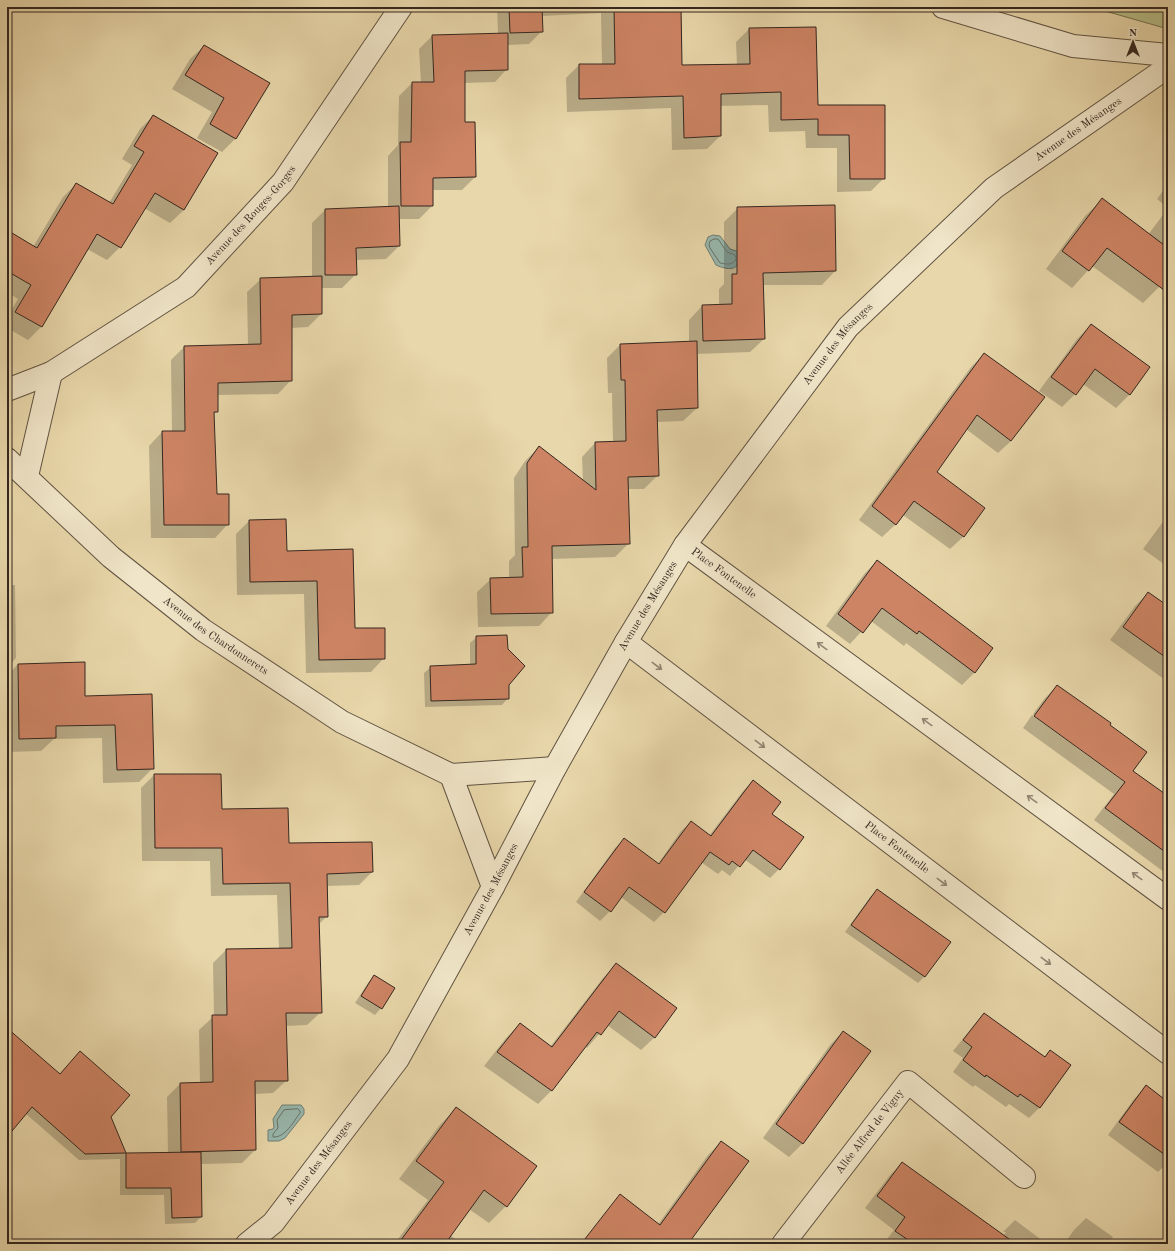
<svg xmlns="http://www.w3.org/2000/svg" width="1175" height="1251" viewBox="0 0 1175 1251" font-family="'Old Standard TT',serif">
	<rect width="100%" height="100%" fill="#e8d7aa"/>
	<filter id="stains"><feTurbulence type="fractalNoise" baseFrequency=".005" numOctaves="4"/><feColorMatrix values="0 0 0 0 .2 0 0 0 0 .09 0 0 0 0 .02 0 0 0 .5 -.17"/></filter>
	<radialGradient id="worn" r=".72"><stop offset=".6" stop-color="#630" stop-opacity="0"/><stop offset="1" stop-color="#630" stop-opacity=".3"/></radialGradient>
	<polygon fill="#b8be87" stroke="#767254" points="1091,7 1168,7 1168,29"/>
	<g fill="#98b8ae" stroke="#707e75">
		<path d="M713,235l7,1 10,13 9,3c-1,4 0,8 -1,11 -2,9 -16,5 -22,2l-11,-20 3,-8z"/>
		<polygon points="282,1105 301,1105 304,1109 304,1114 285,1138 279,1141 268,1141 268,1130 273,1129 274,1127 273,1119"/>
	</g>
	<g fill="#0003" fill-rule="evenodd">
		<polygon points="497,7 680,7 681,66 737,65 736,42 749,29 815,28 817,106 884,106 884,178 871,191 837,192 837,148 806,148 805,131 769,132 768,105 720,106 720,136 707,149 672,150 671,108 567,112 566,78 579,65 602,65 601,13 542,16 542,31 529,44 507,45 507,69 495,82 464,83 464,123 475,177 462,190 432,190 432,206 419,219 399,219 399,246 386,259 355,260 356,274 342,288 321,288 321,314 308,327 291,328 291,380 278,394 217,395 217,411 213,415 216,495 228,524 215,538 151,538 149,446 162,432 172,432 171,360 184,347 248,345 247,292 261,279 312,277 312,223 325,210 388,208 388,156 398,145 399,96 412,83 421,83 419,49 432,36 498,34"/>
		<polygon points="204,46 268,84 235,139 222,152 197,138 212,112 172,89 190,59"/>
		<polygon points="153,116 184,210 170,223 144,208 120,247 107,260 87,249 41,327 28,340 7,328 7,317 18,299 7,292 7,231 33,247 63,197 76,184 109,203 132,165 122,159 140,129"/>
		<polygon points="1168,184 1168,208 1157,199"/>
		<polygon points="1102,200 1148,235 1168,208 1168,275 1159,287 1143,303 1092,266 1072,288 1046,269 1085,216"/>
		<polygon points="834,206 835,271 822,285 763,285 764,339 750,352 696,354 697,408 683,421 657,422 658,475 644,489 628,489 629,543 615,557 551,559 552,612 539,626 478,627 477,592 491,579 509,579 509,561 515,555 514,478 525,461 539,447 583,481 582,457 595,443 613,442 612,393 608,393 607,358 620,345 689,343 689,320 702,306 719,305 719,289 724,284 724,222 738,208"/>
		<polygon points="1091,325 1130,394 1116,408 1083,384 1075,394 1062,407 1039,391 1077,339"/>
		<polygon points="984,354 1011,441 998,453 966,429 936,472 984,508 963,537 950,549 903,515 895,525 882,537 859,520 971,367"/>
		<polygon points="1168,515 1168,567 1143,549"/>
		<polygon points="249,521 286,552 352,550 354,629 384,658 371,672 306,673 304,594 237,595 236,534"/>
		<polygon points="877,561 992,649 974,673 962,685 906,643 904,646 871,621 850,644 826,626 865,573"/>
		<polygon points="7,585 15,585 16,658 7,668"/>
		<polygon points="1148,593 1168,608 1168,682 1110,640 1135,606"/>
		<polygon points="477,637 508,685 508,698 502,705 425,707 424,673 431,667 470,665 470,643"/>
		<polygon points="18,664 84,697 151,695 153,768 139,782 103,783 102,738 54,739 41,751 7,752 7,676"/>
		<polygon points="1057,686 1108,725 1132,771 1168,797 1168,875 1094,820 1114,794 1023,728 1032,715 1124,782 1124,780 1033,714 1045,698"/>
		<polygon points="154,775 220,775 221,810 288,844 372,872 359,885 326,886 327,916 318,925 321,1012 307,1025 285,1026 287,1080 273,1093 254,1094 255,1150 242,1163 201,1164 201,1217 195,1223 165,1224 164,1195 120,1195 120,1159 79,1160 26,1114 7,1136 7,1029 110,1117 125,1154 168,1153 167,1097 180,1084 200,1083 199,1030 214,1016 213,963 226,950 279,949 277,895 211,896 210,861 142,861 141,788"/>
		<polygon points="753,781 771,814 779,869 770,878 744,859 730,876 722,870 718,874 701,862 664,912 654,922 621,897 610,911 600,921 576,902 615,848 625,839 658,864 681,831 691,822 709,836 743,791"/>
		<polygon points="877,890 950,942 924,977 918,983 845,932 870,897"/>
		<polygon points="616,965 655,1037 641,1050 607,1025 587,1048 585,1046 551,1091 538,1104 484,1066 506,1038 520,1024 550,1047 603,978"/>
		<polygon points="374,976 381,1008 375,1015 355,1003 368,983"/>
		<polygon points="984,1014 1044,1057 1050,1051 1069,1066 1039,1108 1029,1118 1009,1104 1006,1107 975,1085 973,1087 953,1072 963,1058 953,1051 974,1025"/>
		<polygon points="843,1032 870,1051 802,1144 789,1157 763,1138 830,1045"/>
		<polygon points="1146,1087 1168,1103 1168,1164 1167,1163 1158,1172 1108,1135 1134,1099"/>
		<polygon points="456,1108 506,1206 489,1223 469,1209 450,1235 462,1244 394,1244 428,1200 399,1179 439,1126"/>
		<polygon points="721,1142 687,1244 644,1244 708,1155"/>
		<path d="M902,1163l99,71 14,-14 32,24h-162l-1,-1 10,-13 -29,-22 25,-33zM1003,1232h3l-5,7 -2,-1z"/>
		<polygon points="1086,1218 1113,1237 1108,1244 1064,1244 1074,1230"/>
	</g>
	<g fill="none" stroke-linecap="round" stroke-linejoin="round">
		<g stroke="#667067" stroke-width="1">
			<path d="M736,258l-1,-3 -8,-3 -9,-13h-4l-4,2 -1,4 1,3 10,15c6,1 13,3 16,-4"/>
			<path d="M298,1109l2,2v2c-6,8 -15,25 -27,24v-3l5,-6 -1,-8 7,-10z"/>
		</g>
	</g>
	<g fill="#cd8464" stroke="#342720">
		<polygon points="509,7 542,7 543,32 510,33"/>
		<polygon points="614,7 681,7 682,65 750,64 749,28 816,27 818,105 885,105 885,179 850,179 849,135 818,135 818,119 781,120 781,92 721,94 721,136 684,138 683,96 579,99 579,64 615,64"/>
		<polygon points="508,33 508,70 465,71 465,122 475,122 476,177 433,178 433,206 401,206 400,142 411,142 412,82 434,82 432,35"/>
		<polygon points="204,45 270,83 236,139 210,124 224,98 185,75"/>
		<polygon points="153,115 218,153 184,210 155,193 121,248 97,234 42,327 15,312 31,285 7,271 7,230 37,248 76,183 113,204 144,152 134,146"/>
		<polygon points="1102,198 1168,248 1168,293 1107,248 1089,271 1062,251"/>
		<polygon points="835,205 836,271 763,273 765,339 703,341 702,305 732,304 732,274 737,274 737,207"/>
		<polygon points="399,206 400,246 356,248 357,275 325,275 325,209"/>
		<polygon points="322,276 322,314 292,315 292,381 218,383 218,412 214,412 217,494 229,494 229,525 164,525 162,431 185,431 184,346 261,344 260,278"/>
		<polygon points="1091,324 1150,367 1130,395 1095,369 1076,395 1051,377"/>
		<polygon points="697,341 698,408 657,410 659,476 628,477 630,544 552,546 553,613 491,614 490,578 523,577 522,547 528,547 527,463 539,446 596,490 595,442 626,441 625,380 621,380 620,344"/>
		<polygon points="984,353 1045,397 1011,441 977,415 937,472 985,508 964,537 914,501 896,525 872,506"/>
		<polygon points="286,519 287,551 353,549 355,628 385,628 385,659 319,660 317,581 250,582 249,520"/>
		<polygon points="877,560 993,648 975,673 919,631 917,634 882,608 863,633 838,614"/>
		<polygon points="1148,592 1168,606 1168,659 1123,627"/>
		<polygon points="507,635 508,649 525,666 509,685 509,699 431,701 430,666 476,664 476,636"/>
		<polygon points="85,662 85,696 152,694 154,769 117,770 115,725 56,726 56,738 19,739 18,664"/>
		<polygon points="1057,685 1111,723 1110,725 1147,752 1133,771 1168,796 1168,854 1105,808 1125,782 1034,716"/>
		<polygon points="154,774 221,774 222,809 288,808 289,843 372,842 373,872 327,874 328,917 319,917 322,1013 286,1013 288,1081 255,1081 256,1150 181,1152 180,1083 213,1082 212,1015 227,1015 226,949 292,948 290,883 223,884 222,848 155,848"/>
		<polygon points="753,780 781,802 772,814 804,837 780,870 753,850 740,867 732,861 729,865 710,852 665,913 629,887 611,912 584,892 624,838 659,864 691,821 711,836"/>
		<polygon points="877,889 951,942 925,977 851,925"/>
		<polygon points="616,963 677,1008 655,1038 619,1011 601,1035 597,1032 552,1091 497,1052 520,1023 552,1047"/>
		<polygon points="374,975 395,988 382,1009 361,996"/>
		<polygon points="984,1013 1045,1057 1050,1050 1071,1065 1040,1108 1020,1094 1018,1097 986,1075 985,1077 963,1060 972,1047 963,1040"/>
		<polygon points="7,1028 60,1074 80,1051 130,1095 111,1117 126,1153 85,1154 32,1107 7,1137"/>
		<polygon points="843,1031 871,1051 803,1144 776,1124"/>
		<polygon points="1146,1085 1168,1102 1168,1157 1119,1122"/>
		<polygon points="456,1107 537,1166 507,1207 484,1190 445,1244 398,1244 444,1182 416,1161"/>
		<polygon points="721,1141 749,1161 688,1244 581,1244 620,1194 660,1225"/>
		<polygon points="201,1152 202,1217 172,1218 171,1188 126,1188 126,1153"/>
		<polygon points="902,1162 1016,1244 914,1244 895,1231 905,1217 877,1196"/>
	</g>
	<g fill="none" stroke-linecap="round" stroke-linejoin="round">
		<g stroke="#615342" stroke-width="24">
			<g id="minor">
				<polyline points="943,7 1073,46 1168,55"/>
				<path id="s1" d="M7,390l44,-17 135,-86 97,-105 118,-175"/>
				<path id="s2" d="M7,459l104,98 92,73 139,92 109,53 104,-7"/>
				<polyline points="27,476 51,373"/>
				<path id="s3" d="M685,545l483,354"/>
				<path id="s4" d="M626,642l542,411"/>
				<polyline points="451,775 493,887"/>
				<path id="s5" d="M247,1244l26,-21 125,-164 95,-172 62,-119 71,-126 59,-97 163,-218 146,-139 174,-121"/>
				<path id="s6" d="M783,1244l125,-162 116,95"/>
			</g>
		</g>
		<use href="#minor" stroke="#f0e5c8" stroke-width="22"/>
	</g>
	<defs><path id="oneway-shaft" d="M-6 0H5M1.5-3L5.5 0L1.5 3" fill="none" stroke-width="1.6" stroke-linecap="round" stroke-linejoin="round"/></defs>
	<g stroke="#928674">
		<use href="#oneway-shaft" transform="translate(822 646) rotate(-144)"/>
		<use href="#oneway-shaft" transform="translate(657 666) rotate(37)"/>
		<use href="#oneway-shaft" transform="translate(927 722) rotate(-144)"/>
		<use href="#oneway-shaft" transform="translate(760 744) rotate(37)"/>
		<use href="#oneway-shaft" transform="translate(1032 799) rotate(-144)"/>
		<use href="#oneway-shaft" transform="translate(1137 876) rotate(-144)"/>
		<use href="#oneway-shaft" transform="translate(942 882) rotate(37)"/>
		<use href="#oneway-shaft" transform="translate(1046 961) rotate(37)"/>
	</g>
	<g text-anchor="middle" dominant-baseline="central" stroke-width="4" stroke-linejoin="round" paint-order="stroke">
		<g font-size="11" fill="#342720" stroke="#f0e5c8">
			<text stroke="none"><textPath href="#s5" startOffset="1405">Avenue des Mésanges</textPath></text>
			<text stroke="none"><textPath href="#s1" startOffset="304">Avenue des Rouges-Gorges</textPath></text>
			<text stroke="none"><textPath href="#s5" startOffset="1081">Avenue des Mésanges</textPath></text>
			<text stroke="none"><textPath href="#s3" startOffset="48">Place Fontenelle</textPath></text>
			<text stroke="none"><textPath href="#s5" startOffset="757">Avenue des Mésanges</textPath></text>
			<text stroke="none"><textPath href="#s2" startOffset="274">Avenue des Chardonnerets</textPath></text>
			<text stroke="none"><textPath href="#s4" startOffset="340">Place Fontenelle</textPath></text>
			<text stroke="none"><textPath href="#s5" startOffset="433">Avenue des Mésanges</textPath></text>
			<text stroke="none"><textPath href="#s6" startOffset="142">Allée Alfred de Vigny</textPath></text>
			<text stroke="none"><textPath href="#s5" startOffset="109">Avenue des Mésanges</textPath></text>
		</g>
	</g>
	<rect width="1175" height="1251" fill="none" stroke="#e8d7aa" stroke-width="24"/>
	<rect x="8" y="8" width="1159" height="1235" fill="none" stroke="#342720" stroke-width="2"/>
	<rect x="12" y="12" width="1151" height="1227" fill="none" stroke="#342720"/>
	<g transform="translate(1133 42)" stroke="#f0e5c8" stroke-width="3" paint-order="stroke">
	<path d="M0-3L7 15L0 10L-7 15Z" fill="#342720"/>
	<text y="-6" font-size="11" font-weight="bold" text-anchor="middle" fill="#342720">N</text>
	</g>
	<rect width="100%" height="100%" filter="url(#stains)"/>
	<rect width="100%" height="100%" fill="url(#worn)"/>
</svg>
